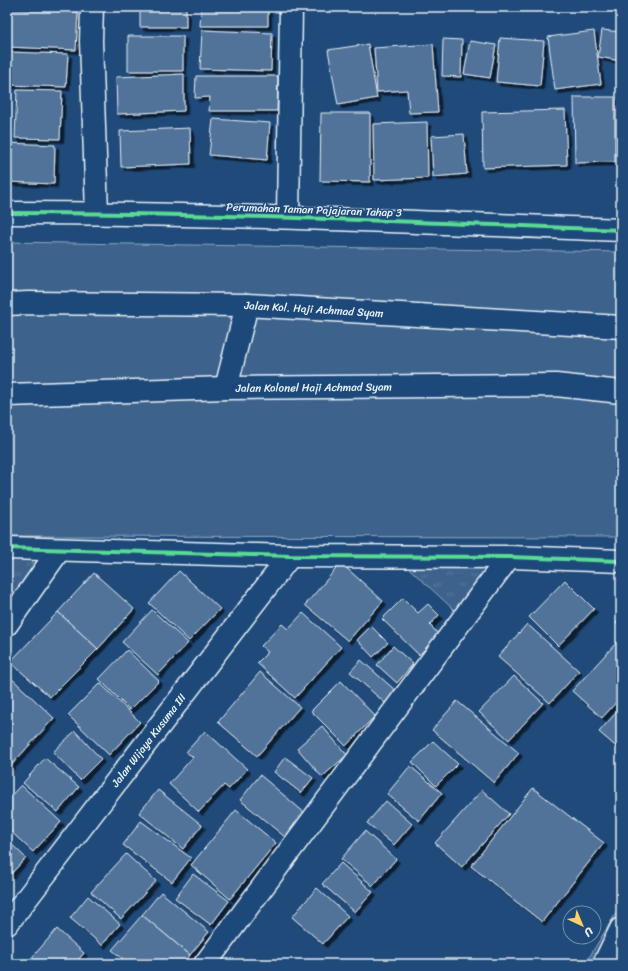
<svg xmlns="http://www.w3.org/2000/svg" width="628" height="971" viewBox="0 0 628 971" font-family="Sriracha,sans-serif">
	<defs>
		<pattern id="grass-tufts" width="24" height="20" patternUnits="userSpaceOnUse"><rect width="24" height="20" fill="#3c628c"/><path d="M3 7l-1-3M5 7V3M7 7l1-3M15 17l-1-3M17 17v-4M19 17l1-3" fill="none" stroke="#58799d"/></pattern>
		<filter id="shadow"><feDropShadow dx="3.5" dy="3.5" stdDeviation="0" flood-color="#0009"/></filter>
	</defs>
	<rect width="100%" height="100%" fill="#1f4a7a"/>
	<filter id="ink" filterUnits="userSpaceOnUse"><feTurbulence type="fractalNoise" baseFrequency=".025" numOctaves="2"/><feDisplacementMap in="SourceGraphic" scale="8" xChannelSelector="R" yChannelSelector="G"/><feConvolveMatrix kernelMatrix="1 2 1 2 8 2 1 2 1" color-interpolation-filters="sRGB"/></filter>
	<g filter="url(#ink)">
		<g fill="url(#grass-tufts)" stroke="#92aac2">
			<polygon points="27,557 32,561 34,566 30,574 7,603 7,558"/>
			<polygon points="401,561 482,563 489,569 465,620"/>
			<polygon points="621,905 621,964 585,964"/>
		</g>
		<polygon fill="#3c628c" stroke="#92aac2" points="7,242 621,252 621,537 7,536"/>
		<g fill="#517399" stroke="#e8f1f8" filter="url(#shadow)">
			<polygon points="33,7 72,7 71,9"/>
			<rect x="140" y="7" width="46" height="20"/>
			<polygon points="201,7 268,7 268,26 200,26"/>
			<polygon points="7,9 78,12 76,50 7,47"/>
			<polygon points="202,30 272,33 271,71 200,69"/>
			<polygon points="602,30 621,32 621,61 598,57"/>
			<polygon points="594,31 601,84 555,90 548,37"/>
			<rect x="128" y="36" width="55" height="35"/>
			<polygon points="500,38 544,41 540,86 496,82"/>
			<polygon points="443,39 462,40 461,77 442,76"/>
			<polygon points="470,41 496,45 490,78 464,74"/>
			<polygon points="368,44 377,98 338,105 328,50"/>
			<polygon points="433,44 438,112 409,113 407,90 377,92 374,48"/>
			<polygon points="7,52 68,54 66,87 7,85"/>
			<polygon points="184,74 184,111 117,114 116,77"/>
			<polygon points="196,76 278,76 277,111 209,111 210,97 195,98"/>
			<polygon points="17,90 62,91 60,139 15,138"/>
			<polygon points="574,97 615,97 615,162 575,163"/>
			<polygon points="565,110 567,165 483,168 482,112"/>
			<polygon points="321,113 370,113 370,182 320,181"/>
			<polygon points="213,119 270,123 267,160 209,155"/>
			<polygon points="427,122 428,178 374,180 373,124"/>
			<polygon points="190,128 191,164 121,167 120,131"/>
			<polygon points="464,134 467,174 433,177 431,136"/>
			<polygon points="7,143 55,145 54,184 7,182"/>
			<polygon points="341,563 383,601 348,641 305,605"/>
			<polygon points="179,571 220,609 189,641 149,603"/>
			<polygon points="94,573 134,609 98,649 58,612"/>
			<polygon points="565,580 594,609 558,646 529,617"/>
			<polygon points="403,598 418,613 428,604 439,615 430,625 439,635 419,655 382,619"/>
			<polygon points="152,610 188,643 158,675 122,642"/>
			<polygon points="58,612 98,649 50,697 10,662"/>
			<polygon points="303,613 341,647 295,698 257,663 268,652 261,646 282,624 288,629"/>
			<polygon points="621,617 621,628 616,623"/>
			<polygon points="527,624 579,671 550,703 498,657"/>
			<polygon points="371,626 388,643 373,657 357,640"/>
			<polygon points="617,642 621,646 621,697 602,718 572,691"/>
			<polygon points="393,646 413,664 397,683 377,665"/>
			<polygon points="127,650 159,681 130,710 99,679"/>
			<polygon points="361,660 396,691 385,703 350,672"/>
			<polygon points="260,672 300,707 257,756 218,722"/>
			<polygon points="9,676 54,718 7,770 7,678"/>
			<polygon points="514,676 543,703 509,740 479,712"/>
			<polygon points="341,681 375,716 346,746 311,711"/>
			<polygon points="100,683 140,722 109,755 68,715"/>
			<polygon points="457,701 519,753 494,783 432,730"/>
			<polygon points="621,707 621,751 599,732"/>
			<polygon points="322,726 347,755 322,777 297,748"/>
			<polygon points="75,731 101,759 80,780 53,752"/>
			<polygon points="205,731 247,769 229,789 224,785 199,812 169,784 193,757 186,752"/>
			<polygon points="433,741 458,764 436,786 412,762"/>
			<polygon points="285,757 313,778 301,793 274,772"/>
			<polygon points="45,758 79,787 58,812 23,783"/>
			<polygon points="410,766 442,793 419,821 387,794"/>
			<polygon points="260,775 306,814 286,838 240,800"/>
			<polygon points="21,785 61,822 33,852 7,828 7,800"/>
			<polygon points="533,788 604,843 542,922 471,866"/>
			<polygon points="158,790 202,825 183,849 139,813"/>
			<polygon points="482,790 509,814 462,867 435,843"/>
			<polygon points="386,801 412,824 394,845 367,823"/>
			<polygon points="236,810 276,843 230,899 191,865"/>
			<polygon points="141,821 191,858 172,882 123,845"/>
			<polygon points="365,831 396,859 373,886 341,859"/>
			<polygon points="7,840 26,858 7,878"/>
			<polygon points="126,854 156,881 121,919 91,892"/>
			<polygon points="341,863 373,892 355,912 322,884"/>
			<polygon points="193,874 229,901 211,925 175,898"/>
			<polygon points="317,888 348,916 323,944 292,917"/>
			<polygon points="161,892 209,932 190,955 142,915"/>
			<polygon points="88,896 120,924 102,945 70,918"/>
			<polygon points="142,915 190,955 183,964 129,964 112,950"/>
			<polygon points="57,929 84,953 75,964 30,964 28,962"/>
		</g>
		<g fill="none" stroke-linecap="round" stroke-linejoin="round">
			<g stroke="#e8f1f8" stroke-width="25">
				<g id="minor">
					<polyline points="92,7 91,41 97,213"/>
					<path d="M7,213c205,0 409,9 614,17"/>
					<polyline points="288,217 291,7"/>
					<polyline points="7,548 290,556 509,557 621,561"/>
					<polyline points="7,624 59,550"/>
					<path id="s1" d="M7,924l283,-368"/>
					<polyline points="205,964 509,557"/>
					<polyline points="604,964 621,929"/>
				</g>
			</g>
			<g stroke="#e8f1f8" stroke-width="25">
				<g id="major">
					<path id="s2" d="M7,304l21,-1 219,2 374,22"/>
					<polyline points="226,388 247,305"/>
					<path id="s3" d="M7,395l219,-7 330,-3 65,7"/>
				</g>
			</g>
			<use href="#minor" stroke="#1f4a7a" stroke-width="22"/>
			<use href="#major" stroke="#1f4a7a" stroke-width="22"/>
			<g stroke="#1f4a7a" stroke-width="6">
				<g id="cycleway">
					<path d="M7,213c205,0 409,9 614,17"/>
					<polyline points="7,548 290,556 509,557 621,561"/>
				</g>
			</g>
			<use href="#cycleway" stroke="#5adb95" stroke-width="4"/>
		</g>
	</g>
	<g text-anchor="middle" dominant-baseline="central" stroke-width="3" stroke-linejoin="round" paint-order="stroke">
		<g font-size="11" fill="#e8f1f8" stroke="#1f4a7a">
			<text transform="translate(314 210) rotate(2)">Perumahan Taman Pajajaran Tahap 3</text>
			<text stroke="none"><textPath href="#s2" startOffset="307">Jalan Kol. Haji Achmad Syam</textPath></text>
			<text stroke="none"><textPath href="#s3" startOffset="307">Jalan Kolonel Haji Achmad Syam</textPath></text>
			<text stroke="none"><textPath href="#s1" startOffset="232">Jalan Wijaya Kusuma III</textPath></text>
		</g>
	</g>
	<rect width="628" height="971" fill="none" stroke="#1f4a7a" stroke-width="24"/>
	<rect x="12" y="12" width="604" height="947" fill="none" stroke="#e8f1f8" stroke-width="1.5" filter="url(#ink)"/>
	<g transform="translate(582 925) rotate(136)"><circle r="19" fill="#1f4a7a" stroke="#6f8dac"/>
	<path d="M0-3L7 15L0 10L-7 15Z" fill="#ffd166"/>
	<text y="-6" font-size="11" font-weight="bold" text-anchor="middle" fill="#e8f1f8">U</text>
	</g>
</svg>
